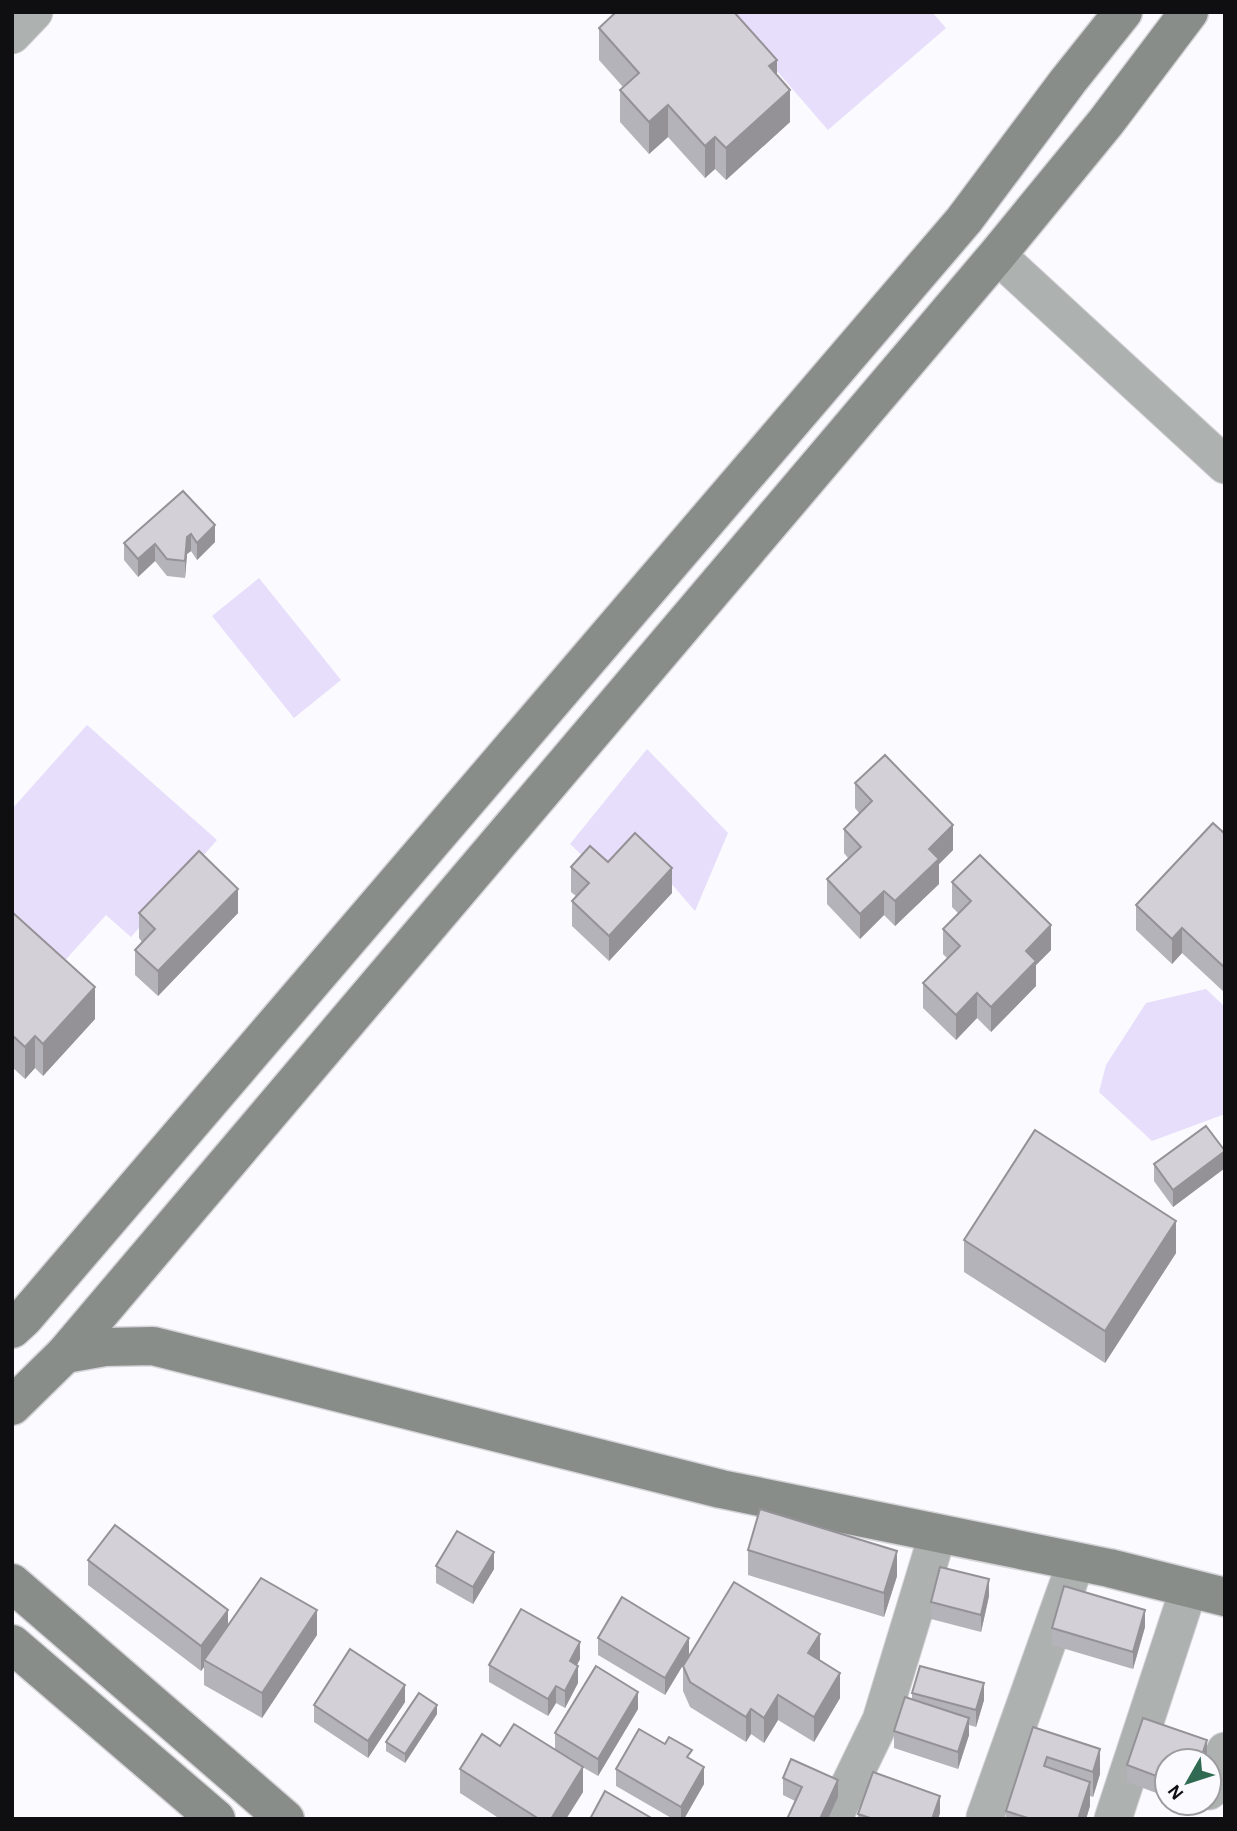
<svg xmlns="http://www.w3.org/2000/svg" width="1237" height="1831" viewBox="0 0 1237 1831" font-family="'Alegreya Sans',sans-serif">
	<rect width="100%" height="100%" fill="#fbfafe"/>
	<g fill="#e7defb">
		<polygon points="726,12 932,12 946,28 828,130"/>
		<polygon points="259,578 341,680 294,718 212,616"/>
		<polygon points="87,725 217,840 131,937 106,915 59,967 12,926 12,809"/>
		<polygon points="647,749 728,833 695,911 639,846 607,879 570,844"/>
		<polygon points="1206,989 1225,1007 1225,1114 1152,1141 1099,1092 1106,1065 1146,1003"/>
	</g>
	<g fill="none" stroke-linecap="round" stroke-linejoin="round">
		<g stroke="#d5d4d8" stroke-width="39">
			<g id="street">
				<polyline points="12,35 34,12"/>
				<polyline points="997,255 1225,465"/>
				<polyline points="1209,1791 1225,1751"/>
				<polyline points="985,1817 1076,1562"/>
				<polyline points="833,1819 881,1720 938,1533"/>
				<polyline points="1113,1819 1189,1588"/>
			</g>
		</g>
		<g stroke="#d5d4d8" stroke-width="41">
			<g id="secondary">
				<polyline points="12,1329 24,1318 964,220 1068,81 1123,12"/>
				<polyline points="65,1354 105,1347 153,1346 721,1489 1109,1568 1225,1597"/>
				<polyline points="12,1406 65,1354 997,255 1106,122 1189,12"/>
				<polyline points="12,1583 285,1819"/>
				<polyline points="12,1644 216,1819"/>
			</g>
		</g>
		<use href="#street" stroke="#adb1af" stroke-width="37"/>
		<use href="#secondary" stroke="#888d8a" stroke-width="38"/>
	</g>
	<g fill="#b5b3ba">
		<polygon points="599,28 777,75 790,122 726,180 715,169 705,178 668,137 649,154 620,122 620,90 623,87 599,60"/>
		<polygon points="183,491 215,542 197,560 191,551 187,554 185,578 167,576 155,561 138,577 124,560 124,543"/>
		<polygon points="855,783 953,850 939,864 939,884 895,926 884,915 860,939 827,904 827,879 848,858 844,853 844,829 859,813 855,808"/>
		<polygon points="1225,834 1225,993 1182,953 1172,964 1136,930 1136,905"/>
		<polygon points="608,862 672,893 609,961 572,926 572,901 576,896 571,892 571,867"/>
		<polygon points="952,882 1051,950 1036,965 1036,986 991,1032 977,1018 956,1040 923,1008 923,983 948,959 943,954 943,929 958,913 952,907"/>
		<polygon points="12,912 95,1019 43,1076 35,1068 25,1079 12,1067"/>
		<polygon points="139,913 238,913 158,996 135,975 135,950 142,942 139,938"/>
		<polygon points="1225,1150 1225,1168 1173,1207 1154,1181 1154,1164"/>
		<polygon points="964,1240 1176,1253 1105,1363 964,1272"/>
		<polygon points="748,1550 897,1576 884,1617 748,1575"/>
		<polygon points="88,1560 228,1625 317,1635 262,1718 204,1685 204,1667 201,1671 88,1585"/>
		<polygon points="436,1566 494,1569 473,1604 436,1583"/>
		<polygon points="989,1596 981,1632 931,1619 931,1602"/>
		<polygon points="1145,1627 1133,1669 1052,1645 1052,1628"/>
		<polygon points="598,1638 689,1655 665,1695 598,1655"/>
		<polygon points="580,1659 577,1665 578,1683 565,1708 556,1703 548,1716 489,1682 489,1665"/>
		<polygon points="820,1659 819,1660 840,1698 814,1742 778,1720 764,1743 751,1734 746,1742 690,1707 683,1691 683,1666"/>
		<polygon points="912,1693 984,1700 976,1727 969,1725 969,1735 958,1769 894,1748 894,1731 912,1700"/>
		<polygon points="405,1702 368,1758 314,1722 314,1705"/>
		<polygon points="638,1709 598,1776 579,1765 583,1792 566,1819 500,1819 460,1793 460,1769 500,1746 555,1750 555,1733"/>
		<polygon points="437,1714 405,1763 386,1751 386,1742"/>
		<polygon points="1143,1718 1207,1740 1207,1757 1206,1761 1167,1761 1167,1797 1127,1782 1127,1765"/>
		<polygon points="1033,1727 1100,1774 1093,1797 1090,1796 1090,1806 1086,1819 1006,1819 1006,1811"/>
		<polygon points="692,1760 704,1784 684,1819 673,1819 616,1786 616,1769"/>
		<polygon points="783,1778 838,1797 795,1801 783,1795"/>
		<polygon points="940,1813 938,1819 858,1819 858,1814"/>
	</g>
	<g fill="#949297">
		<polygon points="777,60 777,92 769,66"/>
		<polygon points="790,90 790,122 726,180 726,148"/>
		<polygon points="668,105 668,137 649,154 649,122"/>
		<polygon points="715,137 715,169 705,178 705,146"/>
		<polygon points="215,525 215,542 197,560 197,543"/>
		<polygon points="191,534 191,551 187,554 185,578 185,561 187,537"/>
		<polygon points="155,544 155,561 138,577 138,559"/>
		<polygon points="953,825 953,850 939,864 939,884 895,926 895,901 929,849"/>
		<polygon points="672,868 672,893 609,961 609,936"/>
		<polygon points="238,889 238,913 158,996 158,971"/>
		<polygon points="884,891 884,915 860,939 860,914"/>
		<polygon points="1051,925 1051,950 1036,965 1036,986 991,1032 991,1007 1026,951"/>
		<polygon points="1182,928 1182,953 1172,964 1172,939"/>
		<polygon points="95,987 95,1019 43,1076 43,1044"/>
		<polygon points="977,993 977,1018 956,1040 956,1015"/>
		<polygon points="35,1036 35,1068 25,1079 25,1047"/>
		<polygon points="1225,1151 1225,1168 1173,1207 1173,1190"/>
		<polygon points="1176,1221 1176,1253 1105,1363 1105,1331"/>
		<polygon points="897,1551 897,1576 884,1617 884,1593"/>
		<polygon points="494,1552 494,1569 473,1604 473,1587"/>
		<polygon points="989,1579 989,1596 981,1632 981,1615"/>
		<polygon points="228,1610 228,1635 204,1660 204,1667 201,1671 201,1646"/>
		<polygon points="317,1610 317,1635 262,1718 262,1693"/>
		<polygon points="1145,1610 1145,1627 1133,1669 1133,1652"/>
		<polygon points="820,1634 820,1659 808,1678 808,1653"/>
		<polygon points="689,1638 689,1655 665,1695 665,1678"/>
		<polygon points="580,1642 580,1659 570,1678 570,1661"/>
		<polygon points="578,1666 578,1683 565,1708 565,1691"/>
		<polygon points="840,1673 840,1698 814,1742 814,1717"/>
		<polygon points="984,1683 984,1700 976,1727 976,1710"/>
		<polygon points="405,1685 405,1702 368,1758 368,1741"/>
		<polygon points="556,1686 556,1703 548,1716 548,1699"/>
		<polygon points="638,1692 638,1709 598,1776 598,1759"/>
		<polygon points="778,1695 778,1720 764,1743 764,1718"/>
		<polygon points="437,1705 437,1714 405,1763 405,1754"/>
		<polygon points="751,1709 751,1734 746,1742 746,1717"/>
		<polygon points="969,1718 969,1735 958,1769 958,1752"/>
		<polygon points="1207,1740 1207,1757 1206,1761 1200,1761"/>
		<polygon points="1100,1749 1100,1774 1093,1797 1093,1772"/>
		<polygon points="583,1767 583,1792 566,1819 551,1819"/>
		<polygon points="704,1767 704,1784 684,1819 681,1819 681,1807"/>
		<polygon points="838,1780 838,1797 828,1819 820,1819"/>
		<polygon points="1090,1782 1090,1806 1086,1819 1078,1819"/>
		<polygon points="940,1796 940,1813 938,1819 932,1819"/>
	</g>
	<g fill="#d3d0d8" stroke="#949297" stroke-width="2">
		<polygon points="616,12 734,12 777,60 769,66 790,90 726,148 715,137 705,146 668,105 649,122 620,90 639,73 599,28"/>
		<polygon points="183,491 215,525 197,543 191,534 187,537 185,561 167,559 155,544 138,559 124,543"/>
		<polygon points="885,755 953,825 929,849 939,859 895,901 884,891 860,914 827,879 861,847 844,829 872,801 855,783"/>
		<polygon points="1213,823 1225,834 1225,968 1182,928 1172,939 1136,905"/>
		<polygon points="635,833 672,868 609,936 572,901 589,883 571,867 590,846 608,862"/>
		<polygon points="199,851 238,889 158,971 135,950 155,929 139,913"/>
		<polygon points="980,855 1051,925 1026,951 1036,961 991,1007 977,993 956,1015 923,983 960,946 943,929 971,901 952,882"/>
		<polygon points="12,912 95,987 43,1044 35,1036 25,1047 12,1035"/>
		<polygon points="1206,1126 1225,1151 1173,1190 1154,1164"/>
		<polygon points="1035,1130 1176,1221 1105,1331 964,1240"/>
		<polygon points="760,1509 897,1551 884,1593 748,1550"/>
		<polygon points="115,1525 228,1610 201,1646 88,1560"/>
		<polygon points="457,1531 494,1552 473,1587 436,1566"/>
		<polygon points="940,1567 989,1579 981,1615 931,1602"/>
		<polygon points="261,1578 317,1610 262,1693 204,1660"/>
		<polygon points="734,1582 820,1634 808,1653 840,1673 814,1717 778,1695 764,1718 751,1709 746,1717 690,1682 683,1666"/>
		<polygon points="1064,1586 1145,1610 1133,1652 1052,1628"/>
		<polygon points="622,1597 689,1638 665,1678 598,1638"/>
		<polygon points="521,1609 580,1642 570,1661 578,1666 565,1691 556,1686 548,1699 489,1665"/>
		<polygon points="350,1649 405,1685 368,1741 314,1705"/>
		<polygon points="596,1666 638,1692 598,1759 555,1733"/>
		<polygon points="920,1666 984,1683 976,1710 912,1693"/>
		<polygon points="419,1693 437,1705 405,1754 386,1742"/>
		<polygon points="905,1697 969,1718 958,1752 894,1731"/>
		<polygon points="1143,1718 1207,1740 1200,1761 1167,1761 1167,1780 1127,1765"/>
		<polygon points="514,1724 583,1767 551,1819 539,1819 460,1769 482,1734 500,1746"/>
		<polygon points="1033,1727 1100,1749 1093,1772 1047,1757 1044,1766 1090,1782 1078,1819 1031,1819 1006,1811"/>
		<polygon points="639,1729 665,1744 669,1737 692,1750 687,1757 704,1767 681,1807 616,1769"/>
		<polygon points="791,1759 838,1780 820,1819 787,1819 802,1787 783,1778"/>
		<polygon points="873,1772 940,1796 932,1819 873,1819 858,1814"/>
		<polygon points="605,1791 653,1819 590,1819"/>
	</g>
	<rect width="1237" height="1831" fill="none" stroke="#0f0e11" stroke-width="28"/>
	<g transform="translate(1188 1782) rotate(231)"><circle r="33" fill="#fbfafe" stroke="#9d9c9f" stroke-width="2"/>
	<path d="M0-5L12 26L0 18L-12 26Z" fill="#316a52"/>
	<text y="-10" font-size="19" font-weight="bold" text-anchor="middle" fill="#0f0e11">N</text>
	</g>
</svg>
